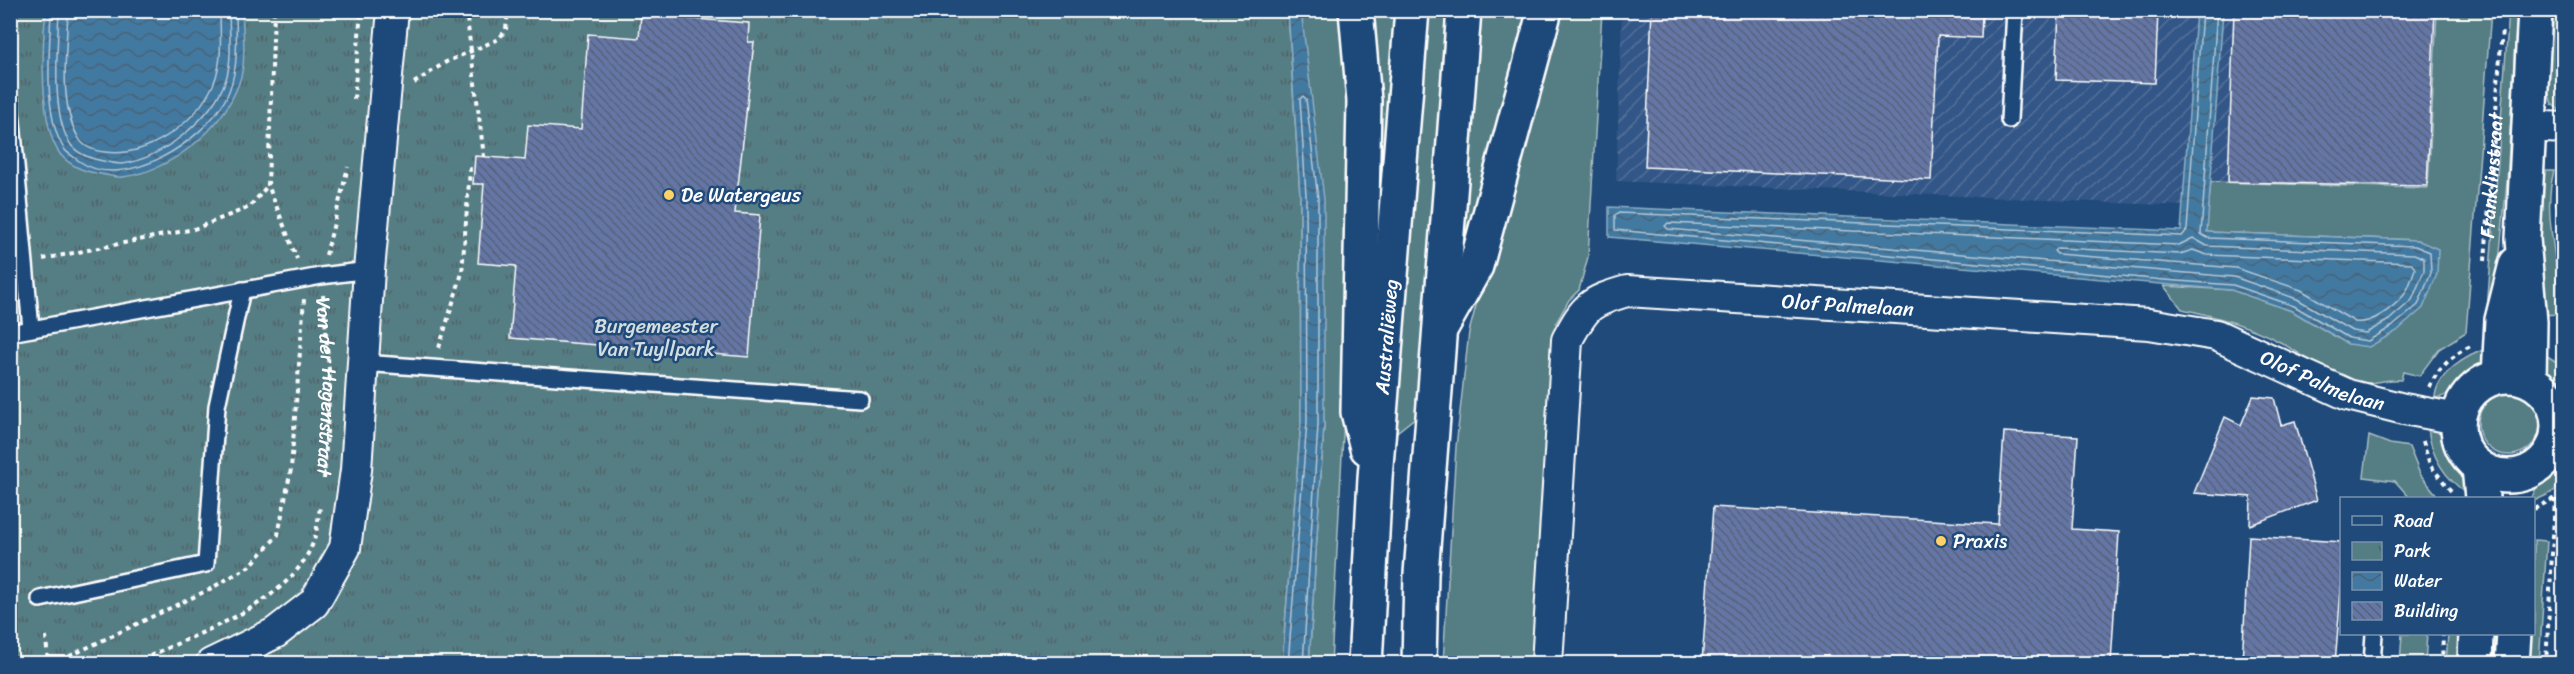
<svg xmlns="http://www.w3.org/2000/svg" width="2574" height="674" viewBox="0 0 2574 674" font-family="Sriracha,sans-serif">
	<defs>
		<pattern id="industrial-furrows" width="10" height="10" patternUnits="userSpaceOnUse" patternTransform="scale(1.5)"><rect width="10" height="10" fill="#335787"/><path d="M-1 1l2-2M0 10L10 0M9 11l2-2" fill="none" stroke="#527099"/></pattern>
		<pattern id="park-tufts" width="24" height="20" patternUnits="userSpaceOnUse" patternTransform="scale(1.5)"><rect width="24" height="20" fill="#547d84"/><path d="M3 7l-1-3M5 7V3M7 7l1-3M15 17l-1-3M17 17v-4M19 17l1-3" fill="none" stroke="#506468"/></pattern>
		<pattern id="water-waves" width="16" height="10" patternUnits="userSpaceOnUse" patternTransform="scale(1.5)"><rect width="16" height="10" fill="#4379a0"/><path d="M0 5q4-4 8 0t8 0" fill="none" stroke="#486276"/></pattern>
		<pattern id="building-back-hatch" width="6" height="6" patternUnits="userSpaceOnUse" patternTransform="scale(1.5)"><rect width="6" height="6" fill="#6376a5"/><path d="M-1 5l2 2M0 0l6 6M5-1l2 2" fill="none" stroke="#586178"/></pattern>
	</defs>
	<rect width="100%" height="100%" fill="#1f4a7a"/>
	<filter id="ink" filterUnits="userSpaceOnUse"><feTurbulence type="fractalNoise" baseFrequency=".0167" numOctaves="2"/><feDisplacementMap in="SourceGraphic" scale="12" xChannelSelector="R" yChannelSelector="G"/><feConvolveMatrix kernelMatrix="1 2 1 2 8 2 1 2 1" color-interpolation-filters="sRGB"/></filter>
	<g filter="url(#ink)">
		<polygon fill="url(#industrial-furrows)" points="1622,11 2462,11 2462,218 1616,181"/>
		<g fill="#547d84" stroke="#aabec2" stroke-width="1.5">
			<polygon points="1301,11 1344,11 1353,95 1353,245 1331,664 1309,663 1324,425"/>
			<polygon points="1363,11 1397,11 1382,204 1372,204"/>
			<polygon points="1426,11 1450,11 1417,416 1393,435"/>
			<polygon points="1479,11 1536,11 1467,266 1460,253"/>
			<polygon points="1555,11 1602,11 1588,257 1579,290 1569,300 1556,323 1534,663 1443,664 1456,447 1469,332"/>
			<path d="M2437,11h54l-25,321 -27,17 -20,27 -16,-4 -2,8c-16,-2 -30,6 -46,2 -28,-7 -52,-28 -77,-41 -30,-16 -63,-25 -96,-32l-18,-23 68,4 60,21 56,33 69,-104 -211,-8 5,-50 217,6z"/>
			<polygon points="2509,11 2517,11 2507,182 2494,311 2487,311"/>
			<polygon points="2554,11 2563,11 2563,113 2552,104 2547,89"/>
			<path d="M2543,171h11c-13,46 7,96 7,143l-21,1 -1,-85z"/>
			<path d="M2489,348c-1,4 -2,10 -3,14 -8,15 -36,35 -51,36 1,-25 32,-43 54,-50z"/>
			<polygon points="2541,352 2563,366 2563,398 2545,374"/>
			<circle cx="2509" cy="424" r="31"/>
			<path d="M2428,428l7,1 11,9 7,15 13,14 2,27c-24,-16 -37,-37 -40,-66z"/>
			<polygon points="2369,436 2390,444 2409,447 2420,474 2436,494 2435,498 2410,498 2395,481 2364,477"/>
			<polygon points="2563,453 2563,483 2551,493 2534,501 2532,497 2541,478"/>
			<polygon points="2534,540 2547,541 2539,663 2521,664 2523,634 2534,634"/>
			<polygon points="2402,634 2427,634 2425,663 2400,663"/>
			<polygon points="2448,634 2470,634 2468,663 2446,664"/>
		</g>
		<polygon fill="url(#park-tufts)" stroke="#aabec2" stroke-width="1.5" points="10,11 1288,11 1300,195 1301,422 1282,663 11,663"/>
		<g fill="url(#water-waves)" stroke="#8eafc6" stroke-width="1.5">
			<polygon points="1301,10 1324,199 1324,425 1309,663 1282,664 1301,422 1300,195 1288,11"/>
			<path d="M46,11h196c1,22 5,51 -3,72 -17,47 -67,87 -116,94 -7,1 -16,-2 -23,-3 -14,-2 -30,-8 -40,-20 -21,-28 -18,-109 -14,-143z"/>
			<polygon points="2196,11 2223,11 2207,232 2417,240 2438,249 2437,274 2423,308 2397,331 2369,347 2348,344 2292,311 2231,290 1609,237 1609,207 2181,231"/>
		</g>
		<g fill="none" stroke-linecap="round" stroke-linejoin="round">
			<g stroke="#b4c9d9" stroke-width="1.5">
				<path d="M51,10c-1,38 -9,108 14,140 3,4 10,7 14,11 45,32 124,-20 146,-61 15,-29 11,-58 11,-90"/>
				<path d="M59,10c-1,35 -9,105 12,135 7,9 21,14 32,16 5,1 12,3 18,3 40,-4 93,-47 105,-85 7,-21 3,-47 3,-69"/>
				<path d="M68,10c-1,39 -10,92 10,127 5,10 17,14 27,15 40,6 86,-26 105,-61 14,-25 10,-53 10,-81"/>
				<polyline points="2202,10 2187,230 2182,236 1618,213 1615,215 1615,230 2164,280 2233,285 2294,306 2349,338 2368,341 2393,326 2418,305 2431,273 2430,252 2415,246 2208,238 2201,234 2217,10"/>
				<polygon points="1668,223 2179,245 2193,238 2207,246 2414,254 2424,258 2424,271 2412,300 2389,320 2366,333 2352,331 2297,299 2234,277 1668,229 1665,226"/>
				<path d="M2057,248l123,6 13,-4 14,5 205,8 3,6c-3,8 -6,20 -11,26 -11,13 -33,30 -49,27l-54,-32 -65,-22 -179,-14 -3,-3z"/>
				<polyline points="1288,664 1307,422 1306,195 1300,99 1303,96 1306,99 1318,199 1318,425 1303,664"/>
			</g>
		</g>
		<g fill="url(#building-back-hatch)" stroke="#fff" stroke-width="1.5">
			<polygon points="1652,10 1902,10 1982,14 1981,38 1938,36 1931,180 1645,167"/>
			<polygon points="2059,10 2158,10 2155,83 2056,80"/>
			<polygon points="2234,10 2435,10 2427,186 2228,182"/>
			<polygon points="641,15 749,23 748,42 754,42 735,213 760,215 749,357 510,338 516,266 478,263 484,184 473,184 475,156 525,160 528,125 581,129 588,34 639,38"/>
			<polygon points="2253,396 2274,398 2281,425 2295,421 2317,500 2250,525 2251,497 2194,493 2225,417 2241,425"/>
			<polygon points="2004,432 2078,436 2072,529 2119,532 2111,663 1702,663 1713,507 1998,524"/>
			<polygon points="2249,536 2342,542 2342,579 2335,663 2242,663"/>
		</g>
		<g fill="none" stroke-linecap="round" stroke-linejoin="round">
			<g stroke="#fff" stroke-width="20">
				<g id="lane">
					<polyline points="10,100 31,329"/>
					<polyline points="2009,120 2015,10"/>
					<polyline points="10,333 321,276 369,270"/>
					<polyline points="363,363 860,399"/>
					<polyline points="40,599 206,564 217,406 242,290"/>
					<polyline points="2372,664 2374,634"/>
				</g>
			</g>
			<g stroke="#fff" stroke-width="34">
				<g id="street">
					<polyline points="2528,126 2564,128"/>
					<polyline points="2559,427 2564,427"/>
					<polyline points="211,664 275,633 314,603 345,548 356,470 369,270 393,10"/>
					<path id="s3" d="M1547,664l20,-324c19,-35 22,-38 60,-49l522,33 67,11 132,60 56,14 54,10"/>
				</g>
			</g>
			<g stroke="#fff" stroke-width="38">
				<g id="secondary">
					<circle cx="2508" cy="426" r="50"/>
					<polyline points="2499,376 2502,320 2516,264"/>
					<polyline points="2529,379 2530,322 2523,239 2535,10"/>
					<polyline points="2479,467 2482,498"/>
					<polyline points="2475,664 2476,634"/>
					<polyline points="2512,664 2514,634"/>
				</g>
			</g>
			<g stroke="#fff" stroke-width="38">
				<g id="primary">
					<polyline points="1356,10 1364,101 1358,412 1367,448"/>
					<polyline points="1442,326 1476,266 1545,10"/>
					<path id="s4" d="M1365,664l10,-186 37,-468"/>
					<polyline points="1419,664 1421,574 1464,10"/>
				</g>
			</g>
			<g stroke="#fff" stroke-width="4" stroke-dasharray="4.5 4.5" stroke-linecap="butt">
				<polyline points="274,10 268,185 297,259"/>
				<polyline points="466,10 484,157"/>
				<polyline points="414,83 446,62 499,39 506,29 508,10"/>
				<polyline points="354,99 361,10"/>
				<polyline points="2557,183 2564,170"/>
				<polyline points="2557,202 2564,255"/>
				<polyline points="326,255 348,167"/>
				<polyline points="43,259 194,229 250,207 268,185"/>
				<path id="s1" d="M2485,261l17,-232"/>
				<path id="s2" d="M323,295l7,87 -6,97"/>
				<polyline points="2560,343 2564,334"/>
				<polyline points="439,348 462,273 470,169 474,169"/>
				<path d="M2429,387c10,-19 24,-33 44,-42"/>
				<polyline points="2423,441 2430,465 2451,491"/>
				<polyline points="2534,509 2564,493"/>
				<polyline points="46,636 48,664"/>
				<polyline points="53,664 208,590 250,566 278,535 291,469 304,299"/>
				<path d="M134,664c57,-31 152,-54 179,-121 4,-11 5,-24 7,-36"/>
				<polyline points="2442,664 2443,634"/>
				<polyline points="2546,664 2555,499"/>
			</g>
			<use href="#lane" stroke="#1f4a7a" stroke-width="15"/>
			<use href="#street" stroke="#1f4a7a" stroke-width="30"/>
			<use href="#secondary" stroke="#1f4a7a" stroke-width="33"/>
			<use href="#primary" stroke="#1f4a7a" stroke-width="33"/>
		</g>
	</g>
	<g fill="#ffd166" stroke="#1f4a7a" stroke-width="2">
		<circle cx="669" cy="195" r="6"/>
		<circle cx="1941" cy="541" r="6"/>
	</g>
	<g text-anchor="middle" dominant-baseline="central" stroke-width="5" stroke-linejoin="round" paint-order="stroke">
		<g font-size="20" fill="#fff" stroke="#1f4a7a">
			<text stroke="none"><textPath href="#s1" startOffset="86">Franklinstraat</textPath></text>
			<text stroke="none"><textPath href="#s3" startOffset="627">Olof Palmelaan</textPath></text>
			<text stroke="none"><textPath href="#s4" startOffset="328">Australiëweg</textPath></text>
			<text stroke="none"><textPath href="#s3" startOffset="1113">Olof Palmelaan</textPath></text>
			<text stroke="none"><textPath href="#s2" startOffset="92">Van der Hagenstraat</textPath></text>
		</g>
		<g font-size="20" fill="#fff" stroke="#1f4a7a" text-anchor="start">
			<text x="681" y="195">De Watergeus</text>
			<text x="1953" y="541">Praxis</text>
		</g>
		<g font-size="20" fill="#d4dee0" stroke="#1f4a7a">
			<text x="656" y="326">Burgemeester<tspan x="656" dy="23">Van Tuyllpark</tspan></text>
		</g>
	</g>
	<rect width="2574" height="674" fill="none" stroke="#1f4a7a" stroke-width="36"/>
	<rect x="18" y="18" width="2538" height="638" fill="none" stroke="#fff" stroke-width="2" filter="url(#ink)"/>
	<rect x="2340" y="497" width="195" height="138" fill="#1f4a7a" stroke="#7992af" stroke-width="1.5"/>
	<rect x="2352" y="516" width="30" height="9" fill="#1f4a7a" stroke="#7992af" stroke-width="1.5"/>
	<text x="2394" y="527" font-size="18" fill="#ffffff">Road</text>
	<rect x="2352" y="542" width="30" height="18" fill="url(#park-tufts)" stroke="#7992af" stroke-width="1.5"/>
	<text x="2394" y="557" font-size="18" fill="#ffffff">Park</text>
	<rect x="2352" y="572" width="30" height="18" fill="url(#water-waves)" stroke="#7992af" stroke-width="1.5"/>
	<text x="2394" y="587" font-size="18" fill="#ffffff">Water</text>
	<rect x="2352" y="602" width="30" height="18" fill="url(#building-back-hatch)" stroke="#7992af" stroke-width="1.5"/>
	<text x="2394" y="617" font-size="18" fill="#ffffff">Building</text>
</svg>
